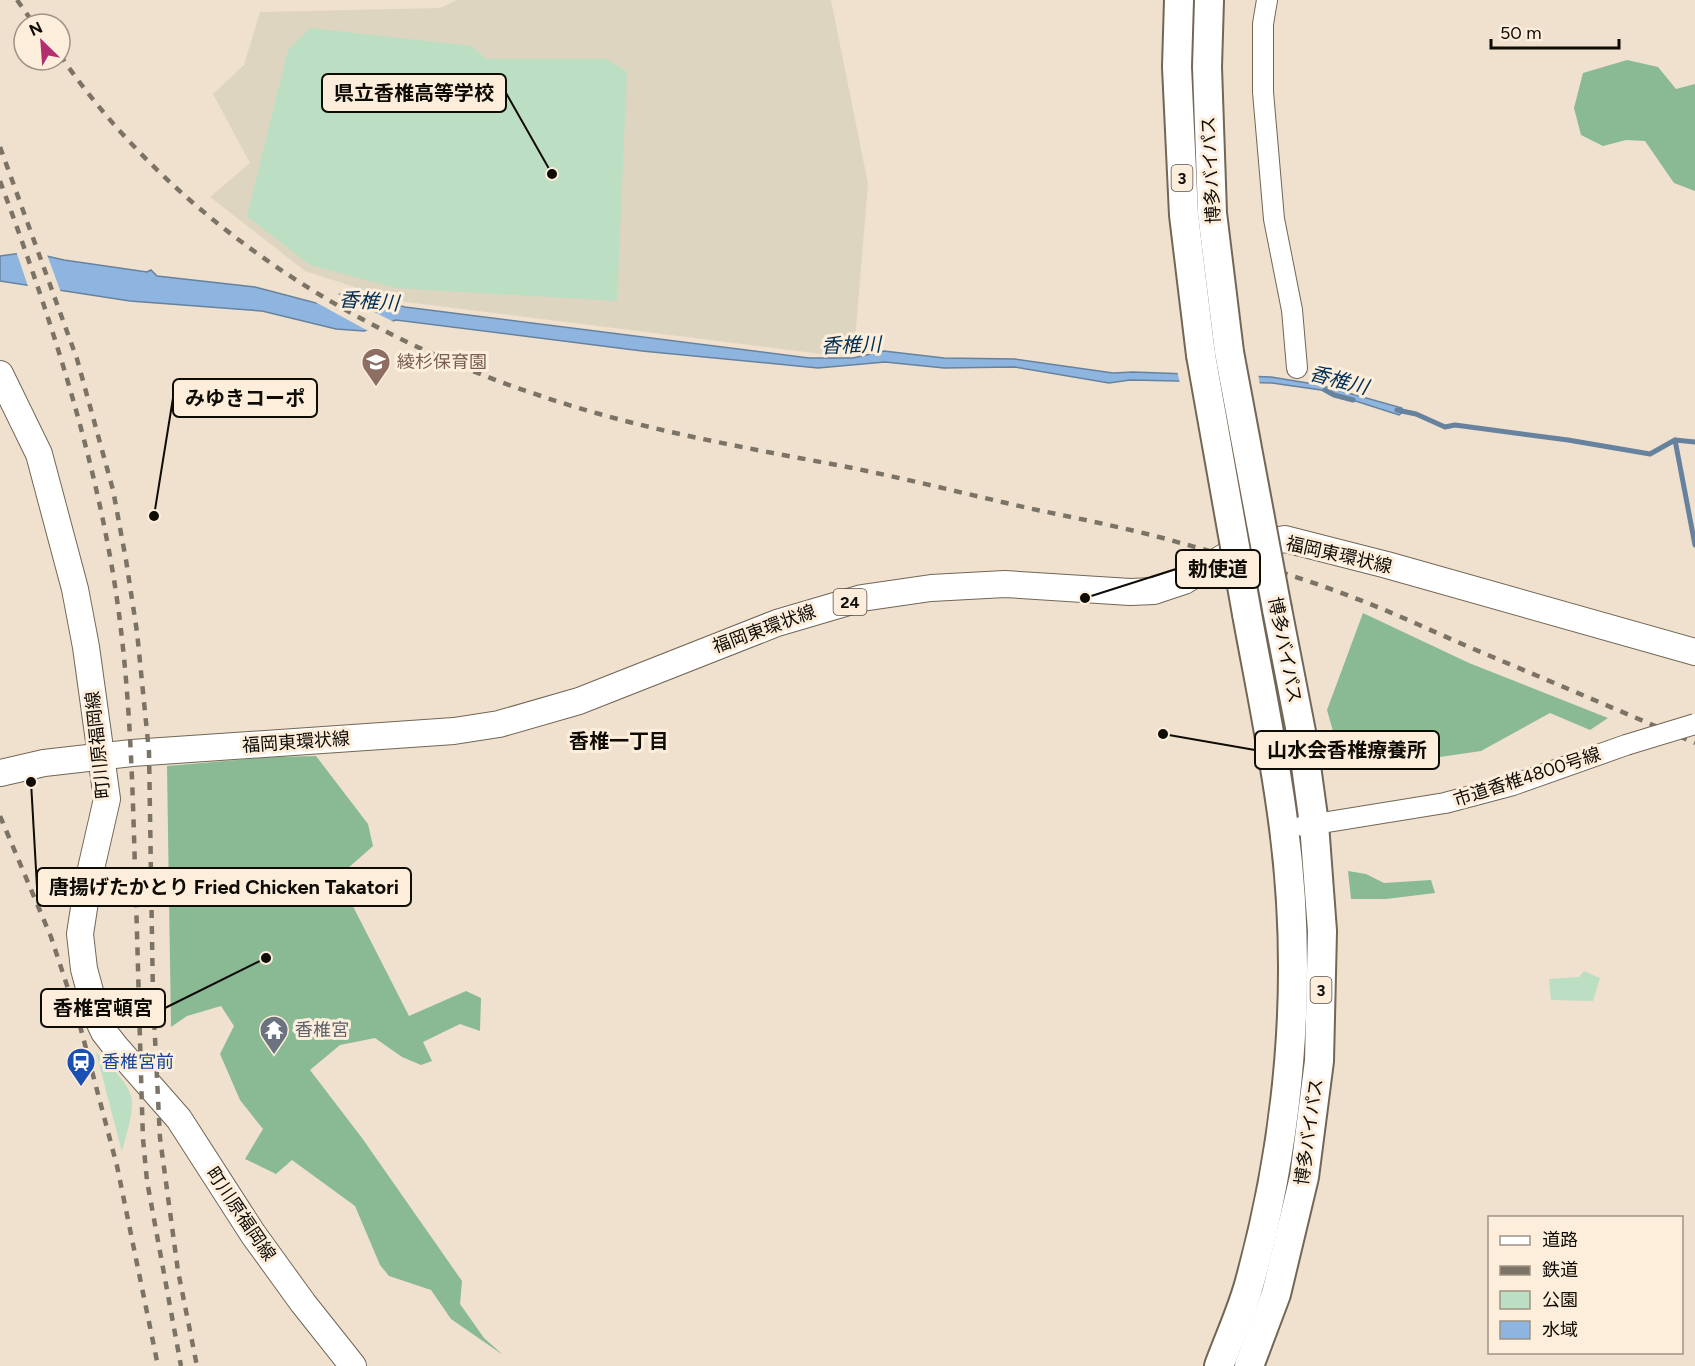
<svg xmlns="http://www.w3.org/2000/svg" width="1695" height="1366" viewBox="0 0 1695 1366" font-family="Figtree,'Noto Sans JP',sans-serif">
	<rect width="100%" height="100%" fill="#efe1ce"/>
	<polygon fill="#ded5c0" points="457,0 831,0 868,184 855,340 837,356 398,301 305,271 210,197 250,163 213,94 244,65 260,12 440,8"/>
	<g fill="#bcdec3">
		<polygon points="310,28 472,46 486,59 607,59 627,72 617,301 396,288 310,265 247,216 288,50"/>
		<polygon points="1584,971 1600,978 1593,1001 1551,1000 1549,979 1579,977"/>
		<path d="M96,1052c12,13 30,27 35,44 4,14 -6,42 -9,56z"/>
	</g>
	<g fill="#89ba94">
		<polygon points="1627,60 1658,67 1676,89 1695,84 1695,191 1674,183 1645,141 1626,140 1603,146 1581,135 1574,108 1583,73"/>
		<polygon points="1363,613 1469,663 1608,718 1590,730 1550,713 1481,751 1406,762 1340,756 1327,710"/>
		<polygon points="316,756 368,824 373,846 338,877 409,1016 466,991 481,998 480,1031 460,1024 423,1042 432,1061 421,1065 402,1057 375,1038 340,1045 310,1070 362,1138 462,1281 460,1304 484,1338 503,1355 451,1319 431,1290 389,1276 380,1265 355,1206 292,1160 276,1174 245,1159 263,1129 240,1100 220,1054 234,1026 221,1006 187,1016 171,1027 167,766 272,757"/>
		<polygon points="1348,871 1366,874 1384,883 1431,880 1435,893 1386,899 1351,899"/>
	</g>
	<polygon fill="#8db5df" stroke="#67829e" stroke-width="1.5" points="29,252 64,260 147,272 151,270 157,276 255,287 316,303 343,293 405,307 809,358 853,358 884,351 944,358 1015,359 1113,373 1133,372 1271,377 1320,385 1402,408 1403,412 1399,415 1321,390 1272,383 1130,380 1109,383 1015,367 944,368 885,362 818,368 642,351 396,320 364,331 336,329 262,311 130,301 0,281 0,256"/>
	<g fill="#efe1ce">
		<polygon points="29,249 46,252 62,295 29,289 16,251"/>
		<polygon points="336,293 396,323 370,332 308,298 316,300"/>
		<polygon points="1177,370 1258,373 1260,386 1180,384"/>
	</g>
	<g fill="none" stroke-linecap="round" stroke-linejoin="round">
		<g stroke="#67829e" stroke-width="5">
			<polyline points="1325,390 1334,395 1353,400"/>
			<polyline points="1397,410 1416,414 1445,427 1455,425 1568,440 1650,454 1675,440 1695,442"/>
			<polyline points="1675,440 1695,545"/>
		</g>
		<g stroke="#726655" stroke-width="22">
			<g id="minor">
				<polyline points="1267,0 1263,24 1263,92 1274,219 1292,310 1297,368"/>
				<polyline points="1303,826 1445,803 1513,785 1626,745"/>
			</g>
		</g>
		<g stroke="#726655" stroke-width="28">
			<g id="major">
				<polyline points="0,374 39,454 75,589 86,647 107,799 88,882 80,934 84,969 97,1017 104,1032 115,1046 179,1119 253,1234 303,1303 353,1366"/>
				<polyline points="0,773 44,763 132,753 454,731 499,724 579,701 777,623 862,598 931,588 1005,584 1130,592 1154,591 1184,581 1226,556 1248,546 1285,539 1387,565 1695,652"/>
			</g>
		</g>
		<g stroke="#726655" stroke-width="32">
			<g id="highway">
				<polyline points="1179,0 1177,67 1184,215 1201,355"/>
				<polyline points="1209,0 1207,67 1212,213 1229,352"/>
				<path d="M1219,1366c10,-27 22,-53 30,-81 41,-148 55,-304 35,-457 -9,-72 -24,-143 -37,-214"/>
				<polyline points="1249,1366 1276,1294 1304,1177 1319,1061 1322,931 1314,824 1302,737 1277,609"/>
			</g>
		</g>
		<use href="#minor" stroke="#fff" stroke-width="20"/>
		<use href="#major" stroke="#fff" stroke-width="26"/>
		<use href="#highway" stroke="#fff" stroke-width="28"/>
		<g stroke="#7c7367" stroke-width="4.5" stroke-dasharray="8 8" stroke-linecap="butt">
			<polyline points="17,0 34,24"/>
			<path d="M60,55c113,165 293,279 481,341 97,33 200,51 301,70 62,12 124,28 186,42 47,10 95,19 142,32 61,17 123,34 182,57 40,15 78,33 117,50 76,32 151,64 226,96"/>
			<polyline points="0,147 77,359 113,490 126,560 137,632 149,752 153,998 160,1138 178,1271 197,1366"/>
			<path d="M0,181c46,124 88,251 111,381 18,101 21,204 24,307 3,90 5,180 8,270l4,42 34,185"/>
			<polyline points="0,816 51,937 79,1022 117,1166 158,1366"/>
		</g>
		<g stroke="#726655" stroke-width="22" stroke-linecap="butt">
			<polyline id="minor-bridge" points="1626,745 1695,724"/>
		</g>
		<g stroke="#726655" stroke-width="32" stroke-linecap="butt">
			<g id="highway-bridge">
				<polyline points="1229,352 1277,609"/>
				<polyline points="1201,355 1247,614"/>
			</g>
		</g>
		<use href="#minor-bridge" stroke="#fff" stroke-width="20"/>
		<use href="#highway-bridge" stroke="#fff" stroke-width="28"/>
	</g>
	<defs>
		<g id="school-pin" transform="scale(1.5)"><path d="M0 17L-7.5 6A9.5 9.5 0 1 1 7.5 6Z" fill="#8d6e63" stroke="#fdeedb"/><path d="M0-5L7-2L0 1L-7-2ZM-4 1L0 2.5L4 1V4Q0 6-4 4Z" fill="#fff"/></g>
		<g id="temple-pin" transform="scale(1.5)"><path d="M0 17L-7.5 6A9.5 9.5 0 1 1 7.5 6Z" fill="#6b7280" stroke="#fdeedb"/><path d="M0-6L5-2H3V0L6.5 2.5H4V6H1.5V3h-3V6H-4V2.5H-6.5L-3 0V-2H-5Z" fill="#fff"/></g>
		<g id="station-pin" transform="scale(1.5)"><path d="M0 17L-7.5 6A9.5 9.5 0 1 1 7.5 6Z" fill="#1a4fb4" stroke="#fdeedb"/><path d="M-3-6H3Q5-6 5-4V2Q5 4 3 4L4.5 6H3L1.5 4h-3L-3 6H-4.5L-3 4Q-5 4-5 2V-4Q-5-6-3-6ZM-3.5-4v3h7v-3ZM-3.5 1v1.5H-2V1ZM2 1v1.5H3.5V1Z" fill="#fff"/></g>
	</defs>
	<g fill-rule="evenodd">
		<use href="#school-pin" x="376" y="362"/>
		<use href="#temple-pin" x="274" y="1030"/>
		<use href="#station-pin" x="81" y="1062"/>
	</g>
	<g text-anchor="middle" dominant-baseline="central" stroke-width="6" stroke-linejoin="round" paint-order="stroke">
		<g fill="#fdeedb" stroke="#564f45" stroke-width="1.5">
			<rect x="1171.5" y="165" width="21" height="26" rx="4.5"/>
			<rect x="833.5" y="589" width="33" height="26" rx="4.5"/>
			<rect x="1310.5" y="977" width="21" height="26" rx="4.5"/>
		</g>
		<g font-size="16" font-weight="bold" fill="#0f0b05">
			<text x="1182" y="178">3</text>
			<text x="850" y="602">24</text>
			<text x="1321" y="990">3</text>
		</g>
		<g font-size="18" fill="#0f0b05" stroke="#fdeedb">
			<text transform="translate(1211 170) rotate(-93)">博多バイパス</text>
			<text transform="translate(1339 555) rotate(13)">福岡東環状線</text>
			<text transform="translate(764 629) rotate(-20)">福岡東環状線</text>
			<text transform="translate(1285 650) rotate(79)">博多バイパス</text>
			<text transform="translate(296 742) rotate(-4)">福岡東環状線</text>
			<text transform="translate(98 745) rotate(-96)">町川原福岡線</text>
			<text transform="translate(1527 777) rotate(-18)">市道香椎4800号線</text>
			<text transform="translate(1309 1132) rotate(-82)">博多バイパス</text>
			<text transform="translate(241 1214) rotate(56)">町川原福岡線</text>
		</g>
		<g font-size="18" fill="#785e54" stroke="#fdeedb" text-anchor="start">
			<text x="397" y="362">綾杉保育園</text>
		</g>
		<g font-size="18" fill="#5b616d" stroke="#fdeedb" text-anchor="start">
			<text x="295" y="1030">香椎宮</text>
		</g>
		<g font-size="18" fill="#164399" stroke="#fdeedb" text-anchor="start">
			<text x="102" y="1062">香椎宮前</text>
		</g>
		<g font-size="20" font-style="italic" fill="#002f55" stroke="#fdeedb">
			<text transform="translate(369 301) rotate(4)">香椎川</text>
			<text transform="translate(851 345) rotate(-2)">香椎川</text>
			<text transform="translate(1339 380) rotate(15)">香椎川</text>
		</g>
		<g font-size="20" font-weight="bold" fill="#0f0b05" stroke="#fdeedb">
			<text x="619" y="741">香椎一丁目</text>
		</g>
	</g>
	<path fill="none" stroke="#0f0b05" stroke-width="2" d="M552 174L506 93M154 516L173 398M1085 598L1176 569M1163 734L1255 750M31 782L37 887M266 958L165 1008"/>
	<g fill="#0f0b05" stroke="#fdeedb" stroke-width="2">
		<circle cx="552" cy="174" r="6"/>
		<circle cx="154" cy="516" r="6"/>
		<circle cx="1085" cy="598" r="6"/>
		<circle cx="1163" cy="734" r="6"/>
		<circle cx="31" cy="782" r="6"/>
		<circle cx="266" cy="958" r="6"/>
	</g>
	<g fill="#fdeedb" stroke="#0f0b05" stroke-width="2">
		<rect x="322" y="74" width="184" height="38" rx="6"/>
		<rect x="173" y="379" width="144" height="38" rx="6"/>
		<rect x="1176" y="550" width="84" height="38" rx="6"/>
		<rect x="1255" y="731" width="184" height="38" rx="6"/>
		<rect x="37" y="868" width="374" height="38" rx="6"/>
		<rect x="41" y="989" width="124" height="38" rx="6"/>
	</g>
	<g font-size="20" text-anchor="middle" font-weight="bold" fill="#0f0b05">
		<text x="414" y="100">県立香椎高等学校</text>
		<text x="245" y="405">みゆきコーポ</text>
		<text x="1218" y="576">勅使道</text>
		<text x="1347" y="757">山水会香椎療養所</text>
		<text x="224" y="894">唐揚げたかとり Fried Chicken Takatori</text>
		<text x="103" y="1015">香椎宮頓宮</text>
	</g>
	<rect x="1488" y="1216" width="195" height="138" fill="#fdeedb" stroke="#9e9385" stroke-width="1.5"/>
	<rect x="1500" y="1236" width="30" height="9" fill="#ffffff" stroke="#9e9385" stroke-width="1.5"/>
	<text x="1542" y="1246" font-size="18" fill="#0f0b05">道路</text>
	<rect x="1500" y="1266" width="30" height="9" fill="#7c7367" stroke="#9e9385" stroke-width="1.5"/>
	<text x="1542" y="1276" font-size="18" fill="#0f0b05">鉄道</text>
	<rect x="1500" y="1291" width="30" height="18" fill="#bcdec3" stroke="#9e9385" stroke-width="1.5"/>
	<text x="1542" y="1306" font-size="18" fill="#0f0b05">公園</text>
	<rect x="1500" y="1321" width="30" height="18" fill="#8db5df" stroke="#9e9385" stroke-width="1.5"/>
	<text x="1542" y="1336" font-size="18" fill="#0f0b05">水域</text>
	<g transform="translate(42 42) rotate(335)"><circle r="28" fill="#fdeedb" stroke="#9e9385" stroke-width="1.5"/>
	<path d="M0-4.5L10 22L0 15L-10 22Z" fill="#b42d6e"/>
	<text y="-9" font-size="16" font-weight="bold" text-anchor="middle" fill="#0f0b05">N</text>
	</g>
	<path d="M1491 39v9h128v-9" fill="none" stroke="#0f0b05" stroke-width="3"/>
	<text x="1500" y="39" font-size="18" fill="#0f0b05" stroke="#fdeedb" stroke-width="4.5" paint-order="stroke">50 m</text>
</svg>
